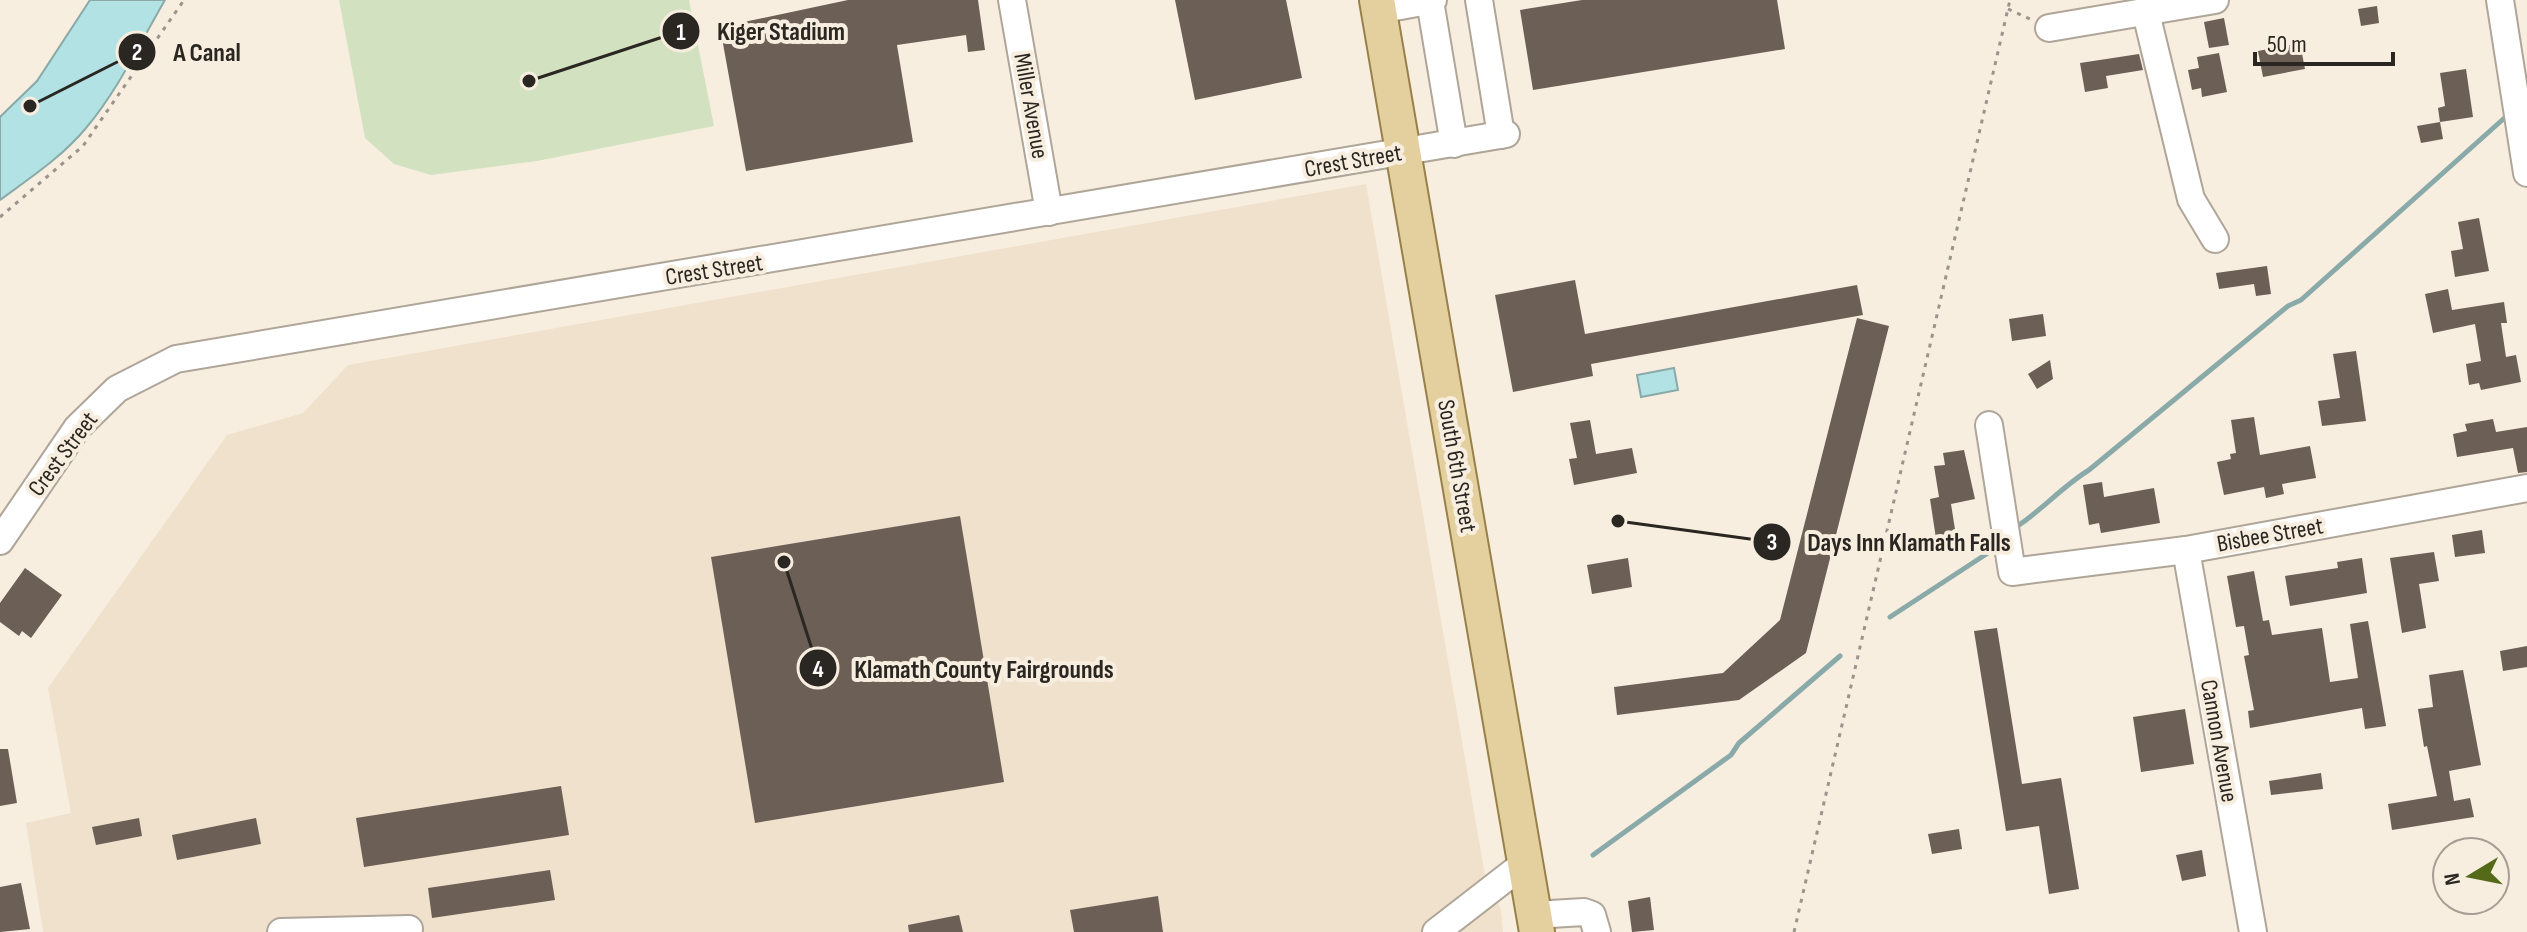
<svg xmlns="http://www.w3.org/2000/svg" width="2527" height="932" viewBox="0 0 2527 932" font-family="'Sofia Sans Condensed',sans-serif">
	<rect width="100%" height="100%" fill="#f8eee0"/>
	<polygon fill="#f0e1cd" points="1366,184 1485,875 1501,910 1503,932 43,932 26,823 71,813 48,688 227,435 303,413 348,365"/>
	<polygon fill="#d2e2c0" points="339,0 689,0 714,126 537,161 431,175 394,164 365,138"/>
	<g fill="#b2e2e3" stroke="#89aaa9" stroke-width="2">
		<path d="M90,0h75c-25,43 -47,90 -79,128 -24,29 -56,50 -86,72v-83l37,-36z"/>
		<polygon points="1674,368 1678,390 1641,397 1637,375"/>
	</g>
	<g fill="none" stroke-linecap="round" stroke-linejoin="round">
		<g stroke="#89aaa9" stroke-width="5">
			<path d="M2019,525c25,-17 44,-39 70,-55l199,-164 13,-6 209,-187"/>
			<polyline points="1890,617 1994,549"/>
			<polyline points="1593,855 1731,755 1739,743 1840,656"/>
		</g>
	</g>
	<g fill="#6c5f56">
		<polygon points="848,0 978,0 985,50 968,52 966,35 897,45 913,142 746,171 720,27"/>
		<polygon points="1175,0 1286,0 1302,78 1195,100"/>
		<polygon points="1582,0 1777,0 1785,49 1533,90 1520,10"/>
		<polygon points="2377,6 2379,23 2361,26 2358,9"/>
		<polygon points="2224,18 2229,45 2209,48 2204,22"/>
		<polygon points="2300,43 2305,69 2263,77 2258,51"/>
		<polygon points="2219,53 2227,92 2202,97 2201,88 2192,90 2188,70 2199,68 2197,57"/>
		<polygon points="2139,54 2143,70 2106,76 2108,88 2085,92 2080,63"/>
		<polygon points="2466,69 2473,117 2440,122 2438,108 2445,106 2440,73"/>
		<polygon points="2440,122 2443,139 2421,143 2417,126"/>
		<polygon points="2479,218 2489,271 2455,277 2451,251 2463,249 2458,222"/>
		<polygon points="2267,266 2271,294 2256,296 2254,284 2219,289 2216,273"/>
		<polygon points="1575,280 1585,334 1857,285 1863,315 1591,364 1593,376 1513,392 1495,295"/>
		<polygon points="2448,289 2452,310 2504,302 2507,323 2501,323 2506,357 2516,355 2521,382 2481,390 2479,383 2469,385 2466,364 2481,361 2475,324 2433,333 2425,294"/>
		<polygon points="2043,314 2046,336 2012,341 2009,319"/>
		<polygon points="1857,318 1889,326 1806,653 1739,700 1617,715 1614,687 1723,673 1780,620"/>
		<polygon points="2356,351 2366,421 2322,426 2318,401 2340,398 2333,354"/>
		<polygon points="2050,360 2053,379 2037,389 2028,374"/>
		<polygon points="2254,417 2260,455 2310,446 2316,478 2282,484 2284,494 2266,498 2264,487 2224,495 2217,462 2231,459 2230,454 2236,453 2231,420"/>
		<polygon points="2493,419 2496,432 2527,427 2527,472 2518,473 2513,448 2457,457 2453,434 2467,431 2465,424"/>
		<polygon points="1590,420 1596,454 1632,448 1637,473 1574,485 1569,459 1577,458 1570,423"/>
		<polygon points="1964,450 1975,499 1951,504 1957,542 1937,545 1930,499 1939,497 1934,466 1945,465 1943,453"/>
		<polygon points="2102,482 2104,497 2154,488 2160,523 2101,533 2099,523 2089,525 2083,485"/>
		<polygon points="960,516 1004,782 755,823 711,557"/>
		<polygon points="2482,530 2485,553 2455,557 2452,535"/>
		<polygon points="2434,552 2439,581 2419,584 2426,628 2402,633 2390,558"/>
		<polygon points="1628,558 1632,587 1592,594 1587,565"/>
		<polygon points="2362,558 2367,593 2290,606 2285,576 2338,568 2337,562"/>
		<polygon points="25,568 62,595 31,638 22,631 19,636 0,622 0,603"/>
		<polygon points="2254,571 2263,621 2269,620 2272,635 2322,628 2330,682 2358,678 2350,624 2368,621 2386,726 2365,729 2362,708 2250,728 2248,711 2254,710 2244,656 2249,655 2244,626 2236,627 2227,576"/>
		<polygon points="1997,628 2022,784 2061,778 2079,889 2049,894 2039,826 2006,831 1974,631"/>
		<polygon points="2527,646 2527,667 2503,671 2500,651"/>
		<polygon points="2463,670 2481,765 2449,771 2454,801 2470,798 2474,817 2392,830 2388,804 2437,796 2427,746 2424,747 2418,709 2433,707 2429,675"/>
		<polygon points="2185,709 2194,764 2141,772 2133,717"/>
		<polygon points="0,749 8,749 17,803 0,806"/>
		<polygon points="2321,773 2323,789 2271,795 2269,781"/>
		<polygon points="561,786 569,835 364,867 356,818"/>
		<polygon points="139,818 142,836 96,845 92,827"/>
		<polygon points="256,818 261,844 177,860 172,835"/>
		<polygon points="1959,829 1962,849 1932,854 1928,834"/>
		<polygon points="2202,850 2206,876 2182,881 2176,855"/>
		<polygon points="550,870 555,900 432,918 428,888"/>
		<polygon points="21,883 30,929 0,932 0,887"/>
		<polygon points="1158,896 1163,932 1074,932 1070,910"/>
		<polygon points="1650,897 1654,930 1632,932 1628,901"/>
		<polygon points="959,915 963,932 909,932 908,925"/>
	</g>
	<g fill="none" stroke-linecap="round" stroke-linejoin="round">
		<g stroke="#afa598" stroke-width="30">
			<g id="minor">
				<polyline points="1012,0 1049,212"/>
				<polyline points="1479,0 1501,135"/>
				<polyline points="2500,0 2527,173"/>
				<polyline points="1430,1 1454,144"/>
				<polyline points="1379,10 1433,0"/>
				<polyline points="2146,13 2191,199 2215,239"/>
				<polyline points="2049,28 2215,0"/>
				<polyline points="1989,425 2012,572 2186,550 2527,488"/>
				<polyline points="0,541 77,428 117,389 176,359 1506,134"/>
				<polyline points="2186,550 2253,932"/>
				<polyline points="1534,915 1584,912 1592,915 1597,932"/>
				<polyline points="281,932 409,929"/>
				<polyline points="1436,932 1525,863"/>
			</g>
		</g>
		<g stroke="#978049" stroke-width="38">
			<polyline id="major" points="1377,0 1537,932"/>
		</g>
		<g stroke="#9b948a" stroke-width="3" stroke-dasharray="4 6" stroke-linecap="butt">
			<polyline points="2008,9 2030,19"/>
			<polyline points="0,217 83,146 184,0"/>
			<polyline points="1794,932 2010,0"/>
		</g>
		<use href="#minor" stroke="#fff" stroke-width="26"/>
		<use href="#major" stroke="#e4d09e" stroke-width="34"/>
	</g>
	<g text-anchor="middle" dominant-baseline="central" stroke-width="8" stroke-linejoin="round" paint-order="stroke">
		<g font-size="24" fill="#2a2621" stroke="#f8eee0">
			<text transform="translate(1031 106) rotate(80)">Miller Avenue</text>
			<text transform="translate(1353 161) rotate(-10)">Crest Street</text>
			<text transform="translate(714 270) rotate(-9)">Crest Street</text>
			<text transform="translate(63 454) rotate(-53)">Crest Street</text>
			<text transform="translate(1457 466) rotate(80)">South 6th Street</text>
			<text transform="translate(2270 535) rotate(-10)">Bisbee Street</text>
			<text transform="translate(2219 741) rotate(80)">Cannon Avenue</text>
		</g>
	</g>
	<path fill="none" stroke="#2a2621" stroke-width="3" d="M529 81L681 31M30 106L137 52M1618 521L1772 542M784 562L818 668"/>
	<g fill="#2a2621" stroke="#f8eee0" stroke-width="3">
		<circle cx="529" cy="81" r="8"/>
		<circle cx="30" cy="106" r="8"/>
		<circle cx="1618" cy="521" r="8"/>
		<circle cx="784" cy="562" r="8"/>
		<circle cx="681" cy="31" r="20"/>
		<circle cx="137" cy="52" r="20"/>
		<circle cx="1772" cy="542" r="20"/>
		<circle cx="818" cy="668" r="20"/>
	</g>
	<g font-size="24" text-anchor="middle" font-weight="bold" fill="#fff">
		<text x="681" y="40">1</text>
		<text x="137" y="60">2</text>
		<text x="1772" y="550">3</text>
		<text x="818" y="677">4</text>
	</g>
	<g font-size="26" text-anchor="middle" font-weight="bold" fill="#2a2621" stroke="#f8eee0" stroke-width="8" stroke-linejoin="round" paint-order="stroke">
		<text x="781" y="40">Kiger Stadium</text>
		<text x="207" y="61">A Canal</text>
		<text x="1909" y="551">Days Inn Klamath Falls</text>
		<text x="984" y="678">Klamath County Fairgrounds</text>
	</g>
	<g transform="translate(2471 876) rotate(260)"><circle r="38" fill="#f8eee0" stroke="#a69e94" stroke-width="2"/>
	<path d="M0-6L14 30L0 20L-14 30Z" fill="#556a19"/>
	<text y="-12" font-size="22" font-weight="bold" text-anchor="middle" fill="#2a2621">N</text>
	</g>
	<path d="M2255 52v12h138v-12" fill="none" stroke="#2a2621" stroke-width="4"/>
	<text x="2267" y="52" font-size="24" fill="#2a2621" stroke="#f8eee0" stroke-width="6" paint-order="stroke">50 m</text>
</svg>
